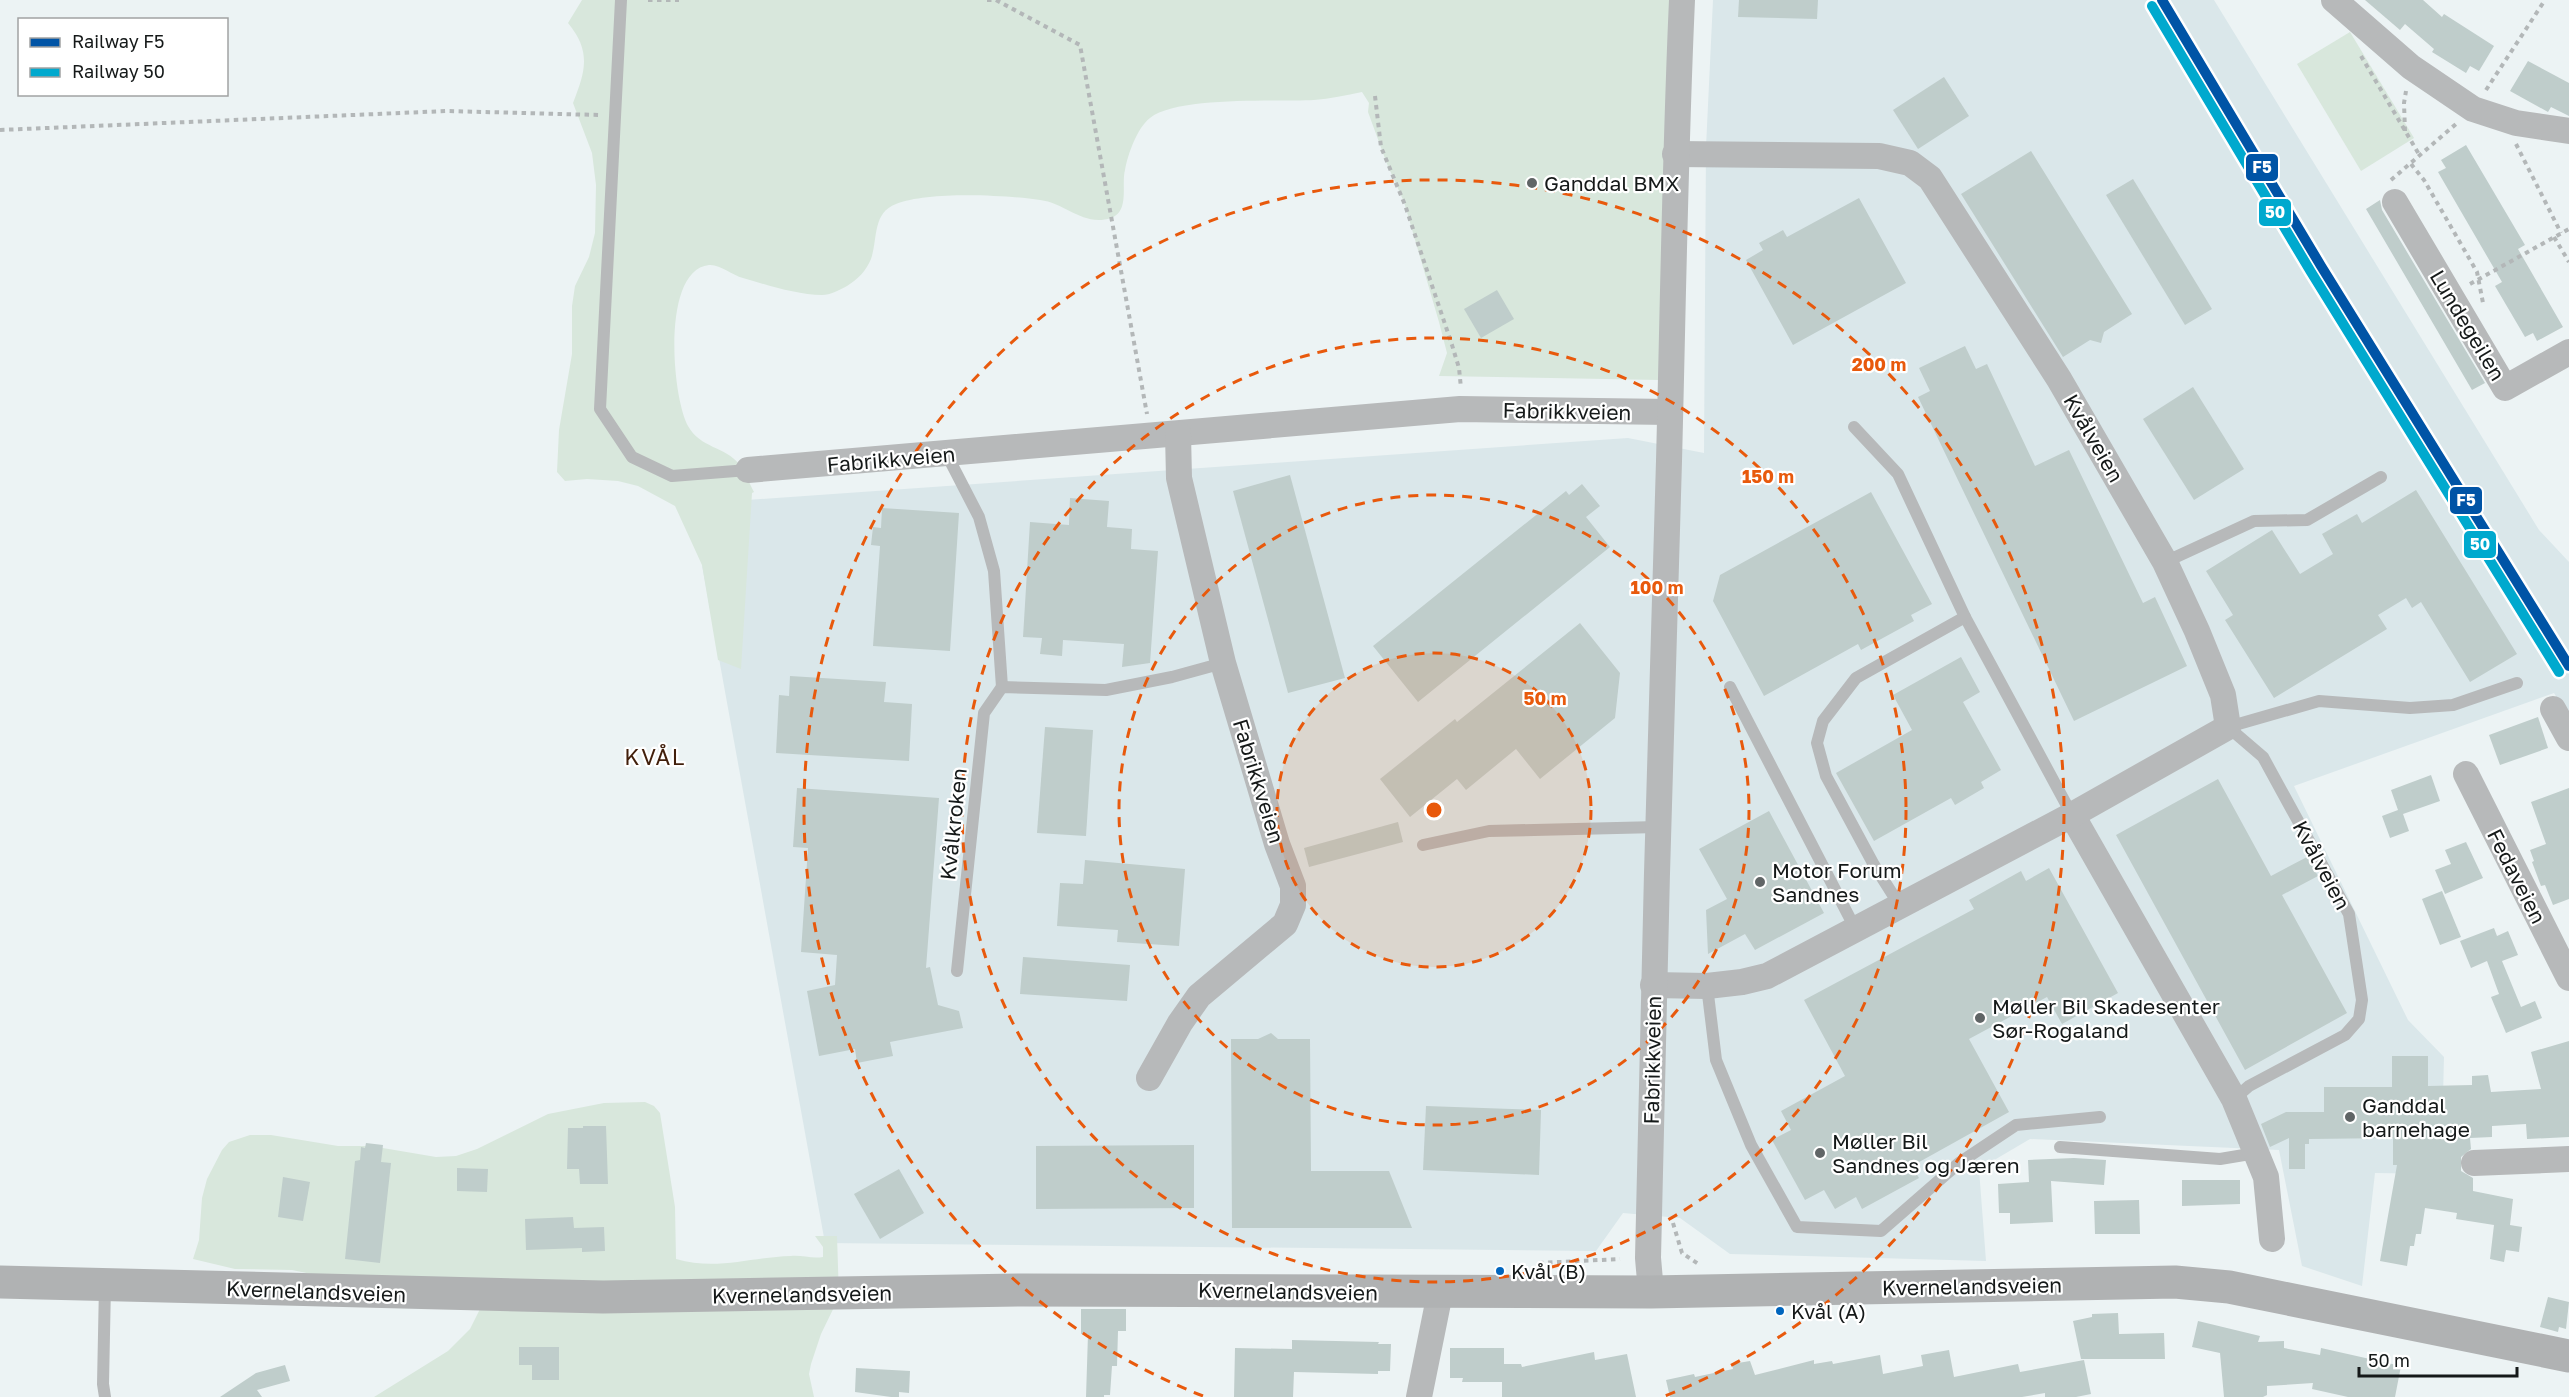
<svg xmlns="http://www.w3.org/2000/svg" width="2569" height="1397" viewBox="0 0 2569 1397" font-family="'Golos Text',sans-serif">
	<rect width="100%" height="100%" fill="#ecf3f4"/>
	<polygon fill="#dae7ea" points="1713,0 2214,0 2539,530 2569,562 2569,718 2554,693 2294,786 2408,1020 2444,1057 2441,1174 2375,1173 2362,1286 2302,1266 2279,1150 2030,1139 1979,1169 1986,1261 1730,1254 1680,1218 1623,1213 1596,1251 825,1243 691,504 1628,438 1704,453 1706,147"/>
	<g fill="#d8e7dc">
		<path d="M582,0h1091l-13,380 -221,-4 8,-23 -8,-31 -35,-120 -17,-38 -19,-52 1,-9 -7,-11c-16,3 -32,7 -48,8 -37,2 -136,-4 -164,18 -13,10 -22,36 -25,52 -4,15 5,41 -14,48 -28,9 -45,-15 -71,-18 -34,-5 -112,-9 -144,4 -24,9 -18,35 -25,55 -5,12 -13,20 -24,27 -7,4 -17,9 -25,9 -25,0 -55,-10 -79,-17 -11,-3 -23,-14 -34,-13 -48,5 -37,132 -21,161 12,22 38,21 51,38 6,7 10,19 15,28l-2,1 -11,176 -23,-9 -16,-95 -27,-59 -37,-20 -20,-5 -31,-2 -22,2 -8,-9 2,-42 13,-76v-48l3,-20 14,-29 6,-24 1,-48 -4,-32 -19,-50c12,-31 19,-51 -5,-80z"/>
		<polygon points="2350,32 2414,138 2361,171 2297,64"/>
		<path d="M645,1102l9,4 6,7 15,94 1,52c41,12 74,-2 115,-3 11,-1 21,3 32,1v-10l-8,-11h22l2,61 -18,37 -10,30 -2,10 5,23h-440l74,-46 22,-22 10,-20 -188,-39 -57,-1 -42,-10 6,-19 3,-42 5,-19 15,-29 7,-8 21,-7h21l67,11h33l65,11 20,-1 21,-7 71,-35 56,-11z"/>
	</g>
	<g fill="#bfcdcb">
		<polygon points="1739,0 1818,0 1817,19 1738,17"/>
		<polygon points="2365,0 2423,0 2442,17 2444,14 2494,46 2479,71 2470,66 2466,73 2432,52 2434,49 2405,24 2400,30"/>
		<polygon points="2528,61 2569,83 2569,116 2551,107 2548,112 2510,91"/>
		<polygon points="1944,77 1969,116 1918,149 1893,110"/>
		<polygon points="2466,145 2525,245 2518,249 2563,327 2537,341 2533,333 2525,337 2495,286 2502,282 2438,172 2446,168 2441,160"/>
		<polygon points="2031,151 2132,314 2104,332 2101,343 2090,340 2063,357 1961,194"/>
		<polygon points="2133,179 2212,309 2185,325 2106,195"/>
		<polygon points="1859,198 1906,283 1793,345 1746,260 1763,250 1759,243 1783,230 1787,237"/>
		<polygon points="2380,200 2382,210 2485,383 2472,390 2366,209"/>
		<polygon points="1497,290 1514,319 1481,338 1464,309"/>
		<polygon points="1965,346 1976,369 1987,364 2035,466 2069,450 2143,603 2155,597 2187,666 2074,721 1918,397 1930,391 1919,368"/>
		<polygon points="2193,387 2244,469 2194,500 2143,419"/>
		<polygon points="1290,475 1345,678 1288,693 1233,491"/>
		<polygon points="1582,484 1600,506 1586,517 1610,547 1418,702 1373,646 1566,491 1569,495"/>
		<polygon points="2416,490 2517,654 2470,682 2421,602 2412,608 2406,598 2378,615 2387,629 2274,698 2225,620 2233,615 2206,571 2272,530 2300,574 2333,554 2322,534 2357,514 2362,523"/>
		<polygon points="1871,492 1932,604 1911,615 1914,621 1861,650 1858,644 1764,696 1713,601 1720,575"/>
		<polygon points="1070,498 1109,501 1107,527 1132,529 1131,549 1158,551 1150,663 1122,667 1124,644 1063,640 1062,656 1040,654 1042,638 1023,637 1030,522 1069,525"/>
		<polygon points="882,508 959,513 950,651 873,646 880,546 871,545 873,527 881,528"/>
		<polygon points="1580,623 1620,673 1615,718 1540,779 1516,749 1466,790 1457,779 1410,817 1380,779 1455,719 1457,722"/>
		<polygon points="1961,657 1980,692 1963,702 2001,770 1981,782 1984,788 1955,805 1951,798 1874,841 1836,773 1912,730 1893,695"/>
		<polygon points="790,676 886,682 884,702 912,704 909,761 776,753 779,695 789,696"/>
		<polygon points="2538,717 2548,748 2500,765 2489,735"/>
		<polygon points="1045,727 1093,730 1086,836 1037,833"/>
		<polygon points="2431,775 2440,801 2403,814 2409,831 2390,838 2382,816 2398,810 2391,790"/>
		<polygon points="2218,779 2271,876 2307,857 2318,876 2282,895 2347,1013 2245,1070 2116,835"/>
		<polygon points="797,788 939,798 926,968 930,967 938,1005 959,1011 963,1028 890,1042 893,1056 857,1063 855,1049 819,1056 807,991 835,985 837,955 801,952 808,848 793,847"/>
		<polygon points="2569,788 2569,899 2553,905 2545,885 2541,886 2532,862 2534,861 2530,850 2546,844 2531,802"/>
		<polygon points="1769,811 1824,913 1755,950 1745,934 1708,954 1706,910 1727,899 1699,849"/>
		<polygon points="1398,822 1403,842 1309,867 1304,848"/>
		<polygon points="2466,842 2483,878 2445,894 2435,870 2451,864 2445,850"/>
		<polygon points="1085,860 1185,869 1179,946 1117,942 1118,930 1057,926 1060,883 1083,884"/>
		<polygon points="2049,868 2118,993 2062,1024 2047,997 1969,1039 2009,1112 1912,1166 1919,1178 1862,1209 1856,1197 1835,1209 1824,1190 1805,1200 1772,1140 1791,1130 1781,1111 1845,1076 1804,1000 1974,909 1969,900 2021,871 2026,881"/>
		<polygon points="2442,891 2461,937 2440,945 2422,899"/>
		<polygon points="2494,928 2497,936 2508,931 2518,955 2502,961 2521,1007 2535,1001 2542,1018 2506,1033 2491,997 2499,994 2487,961 2471,968 2460,941"/>
		<polygon points="1023,957 1130,965 1127,1001 1020,994"/>
		<polygon points="1271,1033 1278,1039 1310,1039 1311,1171 1389,1171 1412,1228 1232,1228 1231,1039 1258,1039"/>
		<polygon points="2569,1041 2569,1137 2527,1139 2526,1124 2492,1126 2492,1137 2470,1138 2471,1149 2461,1157 2461,1171 2473,1178 2473,1191 2513,1199 2510,1225 2522,1227 2519,1252 2506,1250 2504,1262 2490,1259 2494,1225 2456,1219 2457,1213 2425,1208 2421,1234 2416,1234 2414,1246 2410,1246 2407,1266 2380,1261 2397,1165 2393,1165 2393,1138 2309,1139 2309,1144 2305,1144 2305,1169 2289,1169 2289,1138 2270,1147 2261,1124 2286,1112 2324,1112 2324,1087 2392,1087 2392,1056 2428,1056 2428,1086 2472,1085 2472,1076 2488,1075 2491,1092 2541,1089 2531,1052"/>
		<polygon points="1426,1106 1541,1110 1539,1175 1423,1170"/>
		<polygon points="583,1126 606,1126 608,1184 580,1184 579,1169 567,1169 568,1128 583,1128"/>
		<polygon points="366,1143 383,1145 381,1162 391,1163 380,1263 345,1259 355,1161 360,1160 361,1147 365,1148"/>
		<polygon points="1194,1145 1194,1208 1036,1209 1036,1146"/>
		<polygon points="2074,1158 2106,1160 2104,1185 2051,1181 2053,1222 2010,1224 2010,1213 1999,1213 1998,1184 2029,1182 2028,1160"/>
		<polygon points="457,1168 488,1169 487,1192 457,1191"/>
		<polygon points="899,1169 924,1213 880,1239 854,1194"/>
		<polygon points="283,1177 310,1182 303,1221 278,1217"/>
		<polygon points="2182,1180 2240,1180 2240,1204 2182,1206"/>
		<polygon points="2139,1200 2140,1234 2095,1234 2094,1201"/>
		<polygon points="573,1217 574,1228 604,1227 605,1251 582,1252 582,1248 526,1250 525,1219"/>
		<polygon points="2548,1297 2569,1302 2566,1329 2559,1327 2558,1332 2540,1327"/>
		<polygon points="1081,1309 1126,1309 1126,1331 1118,1331 1117,1366 1112,1366 1110,1395 1104,1395 1104,1397 1086,1397 1088,1334 1081,1334"/>
		<polygon points="2118,1313 2119,1334 2164,1333 2165,1359 2081,1359 2073,1321 2092,1317 2092,1314"/>
		<polygon points="2198,1321 2260,1336 2258,1342 2284,1341 2284,1348 2320,1355 2321,1348 2401,1366 2395,1397 2348,1397 2312,1389 2313,1383 2267,1386 2267,1395 2263,1397 2224,1397 2220,1353 2192,1347"/>
		<polygon points="1292,1340 1379,1342 1378,1344 1391,1344 1390,1371 1378,1371 1378,1374 1294,1372 1293,1397 1234,1397 1235,1348 1292,1349"/>
		<polygon points="519,1347 559,1347 559,1380 532,1380 532,1365 519,1365"/>
		<polygon points="1450,1348 1504,1348 1504,1364 1521,1364 1522,1367 1594,1352 1595,1360 1627,1354 1636,1397 1502,1397 1502,1382 1462,1382 1463,1378 1450,1378"/>
		<polygon points="1949,1350 1954,1377 2018,1364 2020,1372 2084,1360 2091,1394 2076,1397 2045,1397 2045,1393 2022,1397 1670,1397 1666,1380 1694,1374 1695,1377 1733,1369 1732,1364 1750,1361 1755,1375 1814,1360 1814,1364 1832,1361 1833,1364 1880,1355 1883,1374 1923,1366 1921,1355"/>
		<polygon points="285,1365 290,1381 257,1390 262,1397 220,1397 256,1373"/>
		<polygon points="856,1368 910,1371 909,1393 899,1392 899,1397 891,1397 855,1392"/>
	</g>
	<g fill="none" stroke-linecap="round" stroke-linejoin="round">
		<g stroke="#b3b7b8" stroke-width="4" stroke-dasharray="4.5 4.5" stroke-linecap="butt">
			<polyline points="648,0 679,0"/>
			<polyline points="987,0 996,0 1080,45 1147,414"/>
			<polyline points="2361,56 2420,156"/>
			<polyline points="2486,90 2545,0"/>
			<polyline points="1375,96 1381,147 1405,205 1452,345 1459,368 1461,388"/>
			<polyline points="0,130 447,111 599,115"/>
			<polyline points="2405,131 2404,103 2406,91"/>
			<polyline points="2516,144 2561,233"/>
			<polyline points="2411,164 2424,180 2477,272 2483,303"/>
			<polyline points="2391,180 2456,124"/>
			<polyline points="2554,237 2569,262"/>
			<polyline points="2470,284 2569,229"/>
			<polyline points="1673,1223 1682,1253 1700,1265"/>
			<polyline points="1539,1263 1620,1259"/>
		</g>
		<g stroke="#b7b9ba" stroke-width="12">
			<polyline points="621,0 600,409 632,457 672,476 748,470"/>
			<polyline points="1854,427 1898,474 1965,617 2072,815"/>
			<polyline points="947,455 979,517 994,571 1002,687"/>
			<polyline points="2165,562 2254,521 2307,520 2381,477"/>
			<polyline points="1730,687 1856,930"/>
			<polyline points="2228,727 2263,757 2349,914 2362,1000 2359,1019 2345,1035 2249,1086 2234,1099"/>
			<polyline points="2228,727 2319,701 2410,708 2453,705 2517,683"/>
			<polyline points="1423,845 1489,831 1658,827"/>
			<polyline points="1900,906 1874,865 1826,776 1817,743 1823,721 1856,678 1965,617"/>
			<polyline points="957,971 984,713 1002,687 1106,690 1172,677 1223,663"/>
			<polyline points="1707,986 1716,1060 1751,1145 1797,1227 1881,1231 1959,1163 2016,1125 2100,1117"/>
			<polyline points="2060,1147 2220,1159 2256,1153"/>
			<polyline points="105,1397 103,1384 105,1285"/>
		</g>
		<g stroke="#b7b9ba" stroke-width="26">
			<polyline points="2334,0 2411,67 2473,109 2516,123 2569,131"/>
			<polyline points="2395,202 2505,388 2569,352"/>
			<polyline points="748,470 1460,409 1670,412"/>
			<polyline points="2553,709 2569,738"/>
			<polyline points="2466,774 2569,978"/>
			<polyline points="2072,815 2234,1099 2266,1177 2272,1239"/>
			<polyline points="1653,985 1707,986 1742,982 1767,976 2072,815 2228,727 2223,695 2197,631 2165,562 2059,379 1930,178 1910,163 1879,156 1675,154"/>
			<polyline points="1149,1078 1180,1023 1199,996 1285,924 1293,905 1293,886 1277,844 1223,663 1179,478 1178,434"/>
			<polyline points="2474,1163 2569,1159"/>
			<path d="M1651,1292l-3,-34c5,-266 13,-531 21,-797 4,-153 6,-307 13,-461"/>
			<polyline points="1419,1397 1440,1293"/>
		</g>
		<polyline stroke="#b0b2b3" stroke-width="33" points="0,1282 603,1297 1023,1290 1651,1292 2175,1282 2229,1287 2569,1356"/>
		<g stroke="#fff" stroke-width="15">
			<polyline id="rail-1" points="2162,0 2321,266 2569,666"/>
		</g>
		<g stroke="#fff" stroke-width="15">
			<polyline id="rail-2" points="2152,6 2311,272 2559,672"/>
		</g>
		<use href="#rail-1" stroke="#0054a6" stroke-width="10"/>
		<use href="#rail-2" stroke="#00a9ce" stroke-width="10"/>
	</g>
	<circle cx="1434" cy="810" r="157" fill="#e8590c" fill-opacity=".12"/>
	<g fill="none" stroke="#e8590c" stroke-width="3" stroke-dasharray="10 8">
		<circle cx="1434" cy="810" r="157"/>
		<circle cx="1434" cy="810" r="315"/>
		<circle cx="1434" cy="810" r="472"/>
		<path d="M1203 1396A630 630 0 1 1 1665 1396"/>
	</g>
	<g fill="#606566" stroke="#fff" stroke-width="2">
		<circle cx="1532" cy="183" r="6"/>
		<circle cx="1760" cy="882" r="6"/>
		<circle cx="1980" cy="1018" r="6"/>
		<circle cx="2350" cy="1117" r="6"/>
		<circle cx="1820" cy="1153" r="6"/>
	</g>
	<g fill="#0065bd" stroke="#fff" stroke-width="2">
		<circle cx="1500" cy="1271" r="5"/>
		<circle cx="1780" cy="1311" r="5"/>
	</g>
	<g text-anchor="middle" dominant-baseline="central" stroke-width="4.5" stroke-linejoin="round" paint-order="stroke">
		<g font-size="20" fill="#151919" stroke="#fff" text-anchor="start">
			<text x="1511" y="1271">Kvål (B)</text>
			<text x="1791" y="1311">Kvål (A)</text>
		</g>
		<g font-size="21" fill="#151919" stroke="#fff" text-anchor="start">
			<text x="1544" y="183">Ganddal BMX</text>
			<text x="1772" y="870">Motor Forum<tspan x="1772" dy="24">Sandnes</tspan></text>
			<text x="1992" y="1006">Møller Bil Skadesenter<tspan x="1992" dy="24">Sør-Rogaland</tspan></text>
			<text x="2362" y="1105">Ganddal<tspan x="2362" dy="24">barnehage</tspan></text>
			<text x="1832" y="1141">Møller Bil<tspan x="1832" dy="24">Sandnes og Jæren</tspan></text>
		</g>
		<g font-size="21" fill="#151919" stroke="#fff">
			<text transform="translate(2468 325) rotate(59)">Lundegeilen</text>
			<text transform="translate(1567 411) rotate(1)">Fabrikkveien</text>
			<text transform="translate(2094 438) rotate(60)">Kvålveien</text>
			<text transform="translate(891 459) rotate(-5)">Fabrikkveien</text>
			<text transform="translate(1259 781) rotate(73)">Fabrikkveien</text>
			<text transform="translate(953 824) rotate(-84)">Kvålkroken</text>
			<text transform="translate(2322 865) rotate(62)">Kvålveien</text>
			<text transform="translate(2517 876) rotate(63)">Fedaveien</text>
			<text transform="translate(1652 1060) rotate(-89)">Fabrikkveien</text>
			<text transform="translate(1972 1286) rotate(-1)">Kvernelandsveien</text>
			<text transform="translate(316 1291) rotate(2)">Kvernelandsveien</text>
			<text transform="translate(1288 1291) rotate(1)">Kvernelandsveien</text>
			<text transform="translate(802 1294) rotate(-1)">Kvernelandsveien</text>
		</g>
		<g font-size="22" letter-spacing="1.5" fill="#411f0b" stroke="#fff">
			<text x="655" y="756">KVÅL</text>
		</g>
	</g>
	<circle cx="1434" cy="810" r="9" fill="#e8590c" stroke="#fff" stroke-width="3"/>
	<g font-size="18" text-anchor="middle" font-weight="bold" fill="#e8590c" stroke="#fff" stroke-width="4.5" stroke-linejoin="round" paint-order="stroke">
		<text x="1879" y="371">200 m</text>
		<text x="1768" y="483">150 m</text>
		<text x="1657" y="594">100 m</text>
		<text x="1545" y="705">50 m</text>
	</g>
	<g stroke="#fff" stroke-width="2">
		<rect x="2245" y="153" width="34" height="29" rx="6" fill="#0054a6"/>
		<rect x="2258" y="198" width="34" height="29" rx="6" fill="#00a9ce"/>
		<rect x="2449" y="486" width="34" height="29" rx="6" fill="#0054a6"/>
		<rect x="2463" y="530" width="34" height="29" rx="6" fill="#00a9ce"/>
	</g>
	<g font-size="16" text-anchor="middle" font-weight="bold" fill="#fff">
		<text x="2262" y="173">F5</text>
		<text x="2275" y="218">50</text>
		<text x="2466" y="506">F5</text>
		<text x="2480" y="550">50</text>
	</g>
	<rect x="18" y="18" width="210" height="78" fill="#ffffff" stroke="#a1a3a3" stroke-width="1.5"/>
	<rect x="30" y="38" width="30" height="9" fill="#0054a6" stroke="#a1a3a3" stroke-width="1.5"/>
	<text x="72" y="48" font-size="18" fill="#151919">Railway F5</text>
	<rect x="30" y="68" width="30" height="9" fill="#00a9ce" stroke="#a1a3a3" stroke-width="1.5"/>
	<text x="72" y="78" font-size="18" fill="#151919">Railway 50</text>
	<path d="M2359 1367v9h158v-9" fill="none" stroke="#151919" stroke-width="3"/>
	<text x="2368" y="1367" font-size="18" fill="#151919" stroke="#ffffff" stroke-width="4.5" paint-order="stroke">50 m</text>
</svg>
